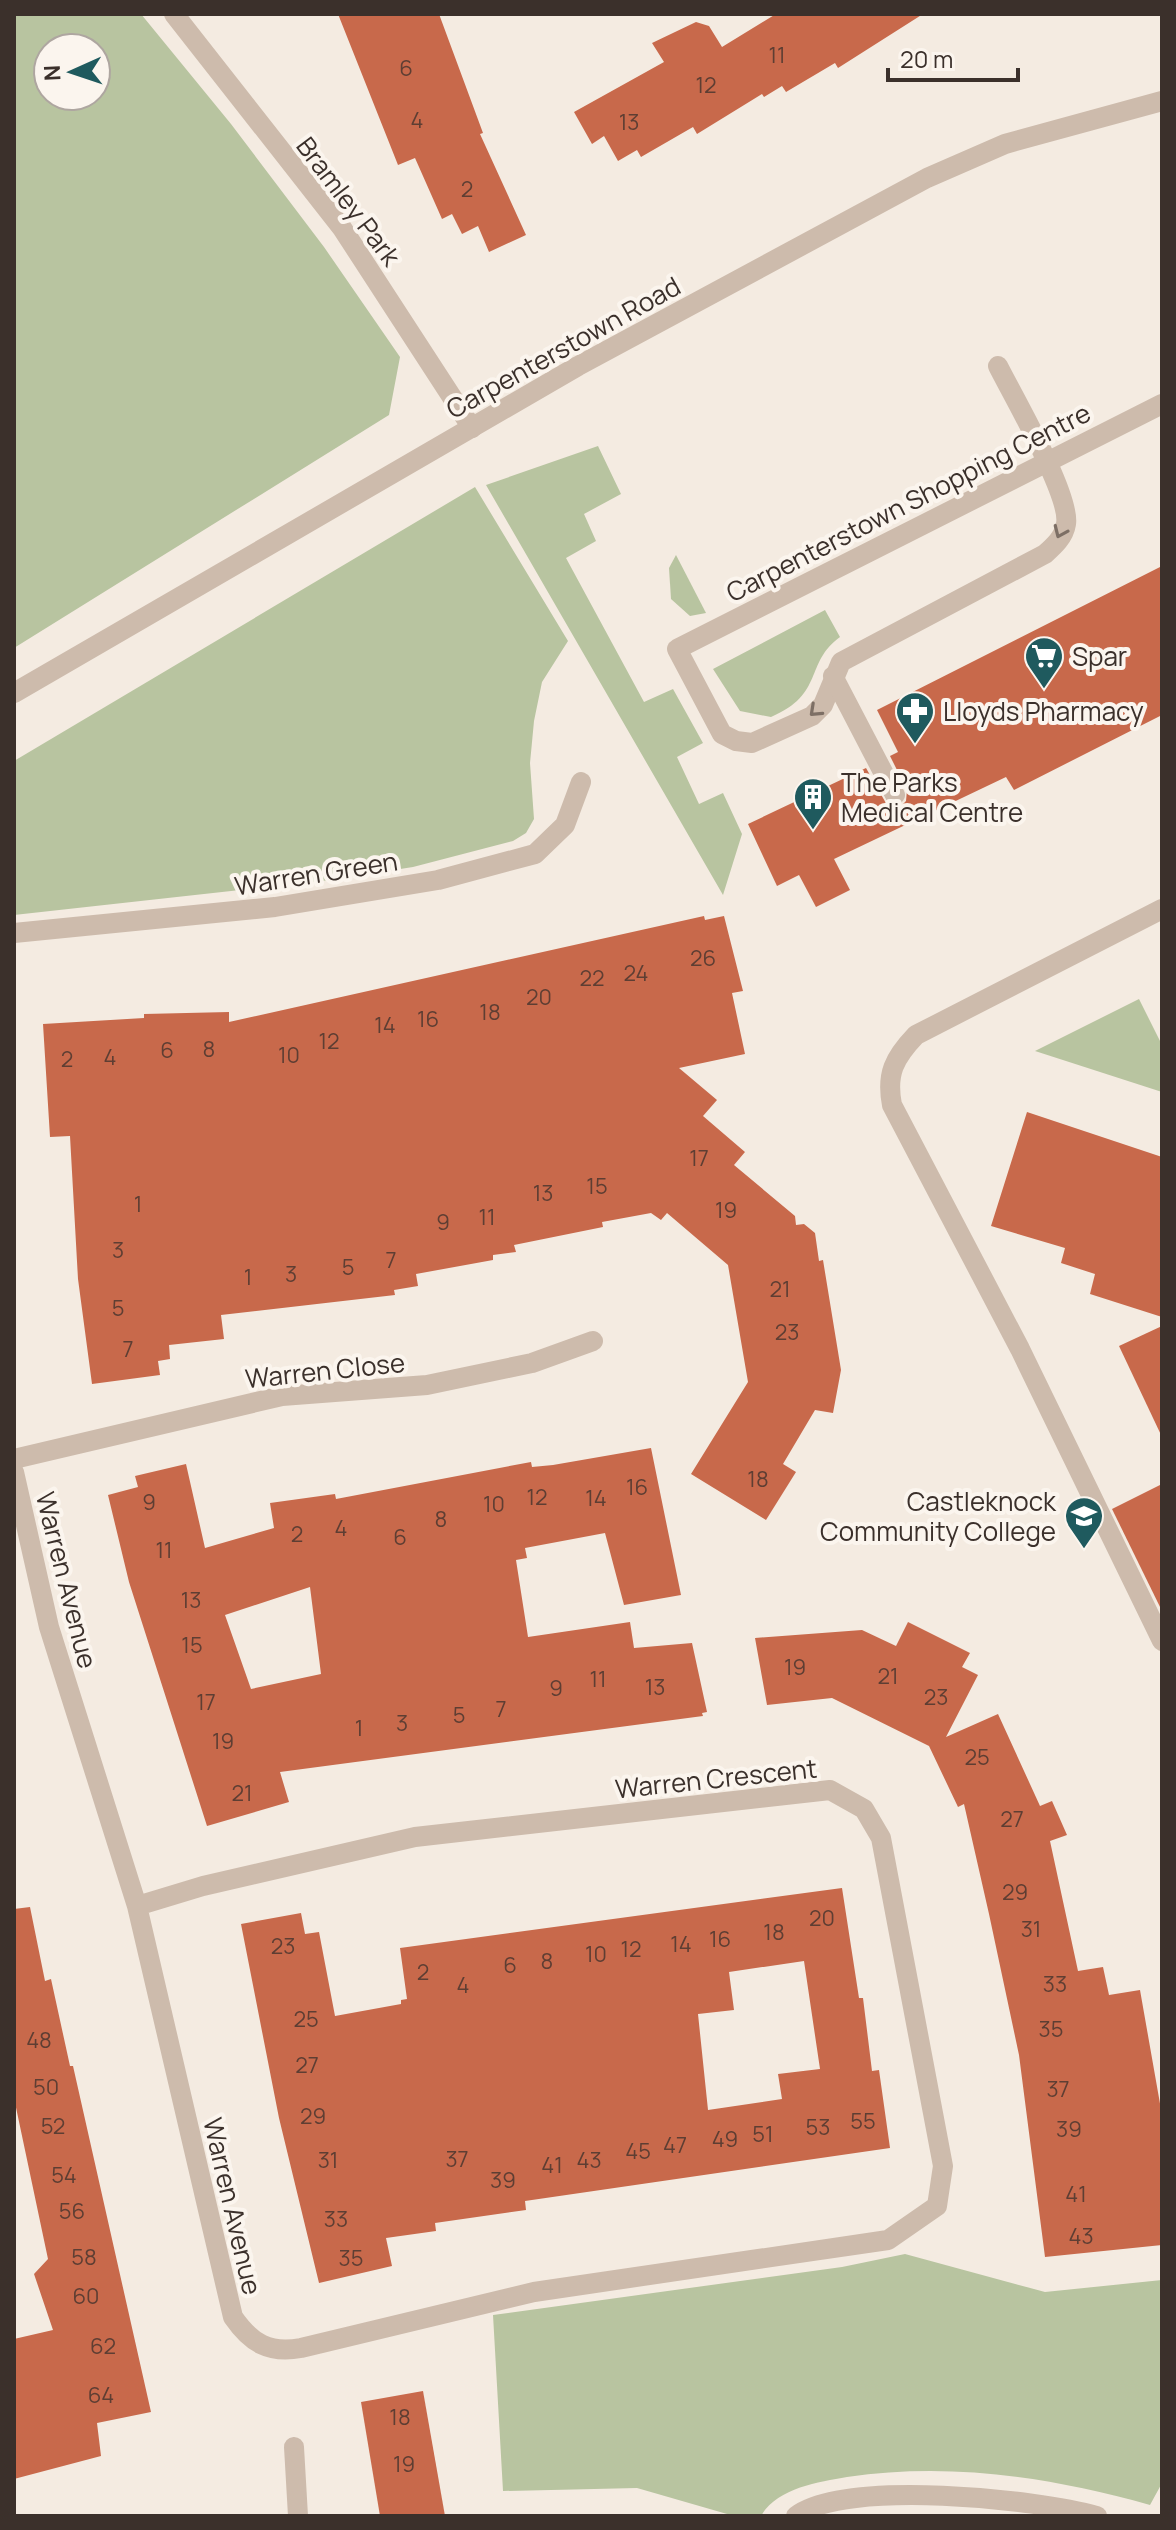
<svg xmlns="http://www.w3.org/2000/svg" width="1176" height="2530" viewBox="0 0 1176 2530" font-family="Manrope,sans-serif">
	<rect width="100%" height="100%" fill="#f4ebe1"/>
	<g fill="#b8c4a0" fill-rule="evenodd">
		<path d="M14,14h127l90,110 93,123 76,110 -11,58 -375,233zM48,48h48v48h-48z"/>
		<polygon points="598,446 621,494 584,514 596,541 566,558 644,702 673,689 703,743 677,757 699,804 723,793 742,834 723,895 486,485"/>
		<polygon points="475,487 568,641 542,682 534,721 530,763 534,819 526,833 513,841 413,867 330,880 14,915 14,761"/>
		<polygon points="676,555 706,613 690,616 671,599 669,568"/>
		<path d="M825,610l15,27c-36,26 -15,57 -69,80l-31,-6 -27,-42z"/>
		<polygon points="1139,999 1162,1045 1162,1092 1035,1051"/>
		<path d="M905,2254l140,38 117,-12v203l-12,22c-101,-28 -199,-43 -303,-28 -29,5 -70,11 -86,39h-27l-97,-28 -134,3 -10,-176 349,-48z"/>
	</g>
	<g fill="#c8694b" fill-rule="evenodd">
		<polygon points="338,14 439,14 483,133 480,134 526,235 489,252 478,226 462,234 452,214 442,219 415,158 398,165"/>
		<polygon points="776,14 923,14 838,68 835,63 786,92 782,86 764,97 762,94 697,134 693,127 641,157 637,150 618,161 604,136 592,144 574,112 664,62 652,43 696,22 709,26 722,47"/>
		<polygon points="1162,566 1162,715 1014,790 1006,777 834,859 850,890 816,907 799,875 777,886 748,824 866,768 887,805 900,807 906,801 907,790 890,756 898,752 877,710"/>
		<polygon points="704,916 705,920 724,916 743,991 732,993 745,1054 679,1068 717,1100 703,1116 745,1152 734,1165 795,1216 796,1225 804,1224 815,1233 819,1261 823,1260 841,1370 833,1413 815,1410 783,1464 796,1472 766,1520 691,1474 748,1382 728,1265 667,1213 661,1220 651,1213 602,1222 603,1227 514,1245 516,1252 493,1255 493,1260 416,1274 418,1286 394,1290 395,1295 221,1315 224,1339 169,1345 170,1359 158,1361 160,1375 92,1384 78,1279 70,1136 50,1137 43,1024 144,1018 144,1014 229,1012 229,1022"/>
		<polygon points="1027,1112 1162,1157 1162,1317 1090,1294 1095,1274 1061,1263 1065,1248 991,1226"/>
		<polygon points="1162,1326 1162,1437 1119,1346"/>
		<path d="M651,1448l30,147 -57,10 -19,-72 -80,15 2,10 -11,2 12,77 102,-15 4,26 58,-5 15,69 -5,1 1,3 -423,56 9,30 -82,24 -78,-244 -21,-87 30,-8 -3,-11 51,-12 19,84 69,-20 -4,-25 65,-9 1,5 195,-37 1,5 21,-2zM310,1587l11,87 -70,15 -26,-74z"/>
		<polygon points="1162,1484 1162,1611 1112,1509"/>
		<polygon points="908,1622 970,1653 962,1667 978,1675 946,1737 998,1714 1040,1806 1052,1801 1067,1835 1050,1841 1078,1971 1103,1967 1109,1995 1140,1990 1162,2115 1162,2245 1045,2257 1019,2055 989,1914 964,1804 958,1807 929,1746 832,1698 767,1705 755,1638 862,1630 896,1646"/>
		<path d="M842,1888l17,110h4l9,73 7,-1 11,78 -365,53 1,9 -91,13 1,8 -50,7 6,28 -73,17 -40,-165 -38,-194 60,-11 4,21 14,-2 16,84 66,-12v-4l6,-1 -7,-51zM804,1961l16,108 -42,5 4,25 -74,11 -10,-96 36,-4 -5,-38z"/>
		<polygon points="30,1907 45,1981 51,1979 70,2066 73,2066 151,2412 97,2423 101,2456 14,2479 14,2339 53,2330 34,2274 48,2259 14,2098 14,1909"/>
		<polygon points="423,2391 445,2516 380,2516 361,2402"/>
	</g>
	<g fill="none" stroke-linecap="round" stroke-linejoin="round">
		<g stroke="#cdbbac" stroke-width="20">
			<path d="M998,366c15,30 73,130 68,158 -2,13 -12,22 -21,30l-204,108 -18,43 -11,11 -60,27 -16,-2 -14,-7 -45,-85 485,-245"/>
			<polyline points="833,676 895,795"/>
			<path d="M1162,909l-246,126c-22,23 -30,39 -24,70l128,244 142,292"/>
		</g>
		<g stroke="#cdbbac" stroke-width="20">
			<polyline points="174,14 342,228 472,428"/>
			<polyline points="14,933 275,907 438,880 535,854 565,825 581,782"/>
			<polyline points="14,1459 282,1396 427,1385 532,1363 593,1341"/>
			<path d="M14,1472l35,155 88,279 96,411c18,26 36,37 68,31l233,-56 354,-52 49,-34 6,-40 -62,-328 -17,-29 -34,-19 -415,47 -212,49 -66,20"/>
			<polyline points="294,2447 298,2516"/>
			<path d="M796,2516c50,-37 241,-17 301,0"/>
		</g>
		<polyline stroke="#cdbbac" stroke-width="20" points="14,693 578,366 927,178 1005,144 1162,101"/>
	</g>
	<defs><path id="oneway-chevron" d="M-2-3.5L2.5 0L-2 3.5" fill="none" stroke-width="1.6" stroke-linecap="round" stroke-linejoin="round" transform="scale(2)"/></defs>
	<g stroke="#7d6f65">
		<use href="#oneway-chevron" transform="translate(1060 532) rotate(114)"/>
		<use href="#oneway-chevron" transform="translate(815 711) rotate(137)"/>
	</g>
	<defs>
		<g id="supermarket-pin" transform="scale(2)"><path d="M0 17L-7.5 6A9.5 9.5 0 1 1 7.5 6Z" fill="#1f5a5e" stroke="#fbf5ee"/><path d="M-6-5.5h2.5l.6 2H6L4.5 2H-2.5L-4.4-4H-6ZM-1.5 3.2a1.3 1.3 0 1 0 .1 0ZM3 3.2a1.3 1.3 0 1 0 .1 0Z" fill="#fff"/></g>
		<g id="pharmacy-pin" transform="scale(2)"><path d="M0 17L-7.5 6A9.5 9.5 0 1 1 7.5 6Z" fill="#1f5a5e" stroke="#fbf5ee"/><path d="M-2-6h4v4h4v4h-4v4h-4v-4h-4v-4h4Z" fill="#fff"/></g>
		<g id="building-pin" transform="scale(2)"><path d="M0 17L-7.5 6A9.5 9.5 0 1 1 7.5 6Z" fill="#1f5a5e" stroke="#fbf5ee"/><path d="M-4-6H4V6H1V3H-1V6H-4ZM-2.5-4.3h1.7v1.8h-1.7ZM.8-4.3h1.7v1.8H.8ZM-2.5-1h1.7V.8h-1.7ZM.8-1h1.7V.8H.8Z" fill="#fff"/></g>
		<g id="school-pin" transform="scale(2)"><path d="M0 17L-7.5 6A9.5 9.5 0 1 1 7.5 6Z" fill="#1f5a5e" stroke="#fbf5ee"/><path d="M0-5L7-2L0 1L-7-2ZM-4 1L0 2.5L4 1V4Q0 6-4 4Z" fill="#fff"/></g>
	</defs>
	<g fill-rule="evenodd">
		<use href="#supermarket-pin" x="1044" y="656"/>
		<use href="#pharmacy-pin" x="915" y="711"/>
		<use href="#building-pin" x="813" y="797"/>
		<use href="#school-pin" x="1084" y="1516"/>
	</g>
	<g text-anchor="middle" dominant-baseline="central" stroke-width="8" stroke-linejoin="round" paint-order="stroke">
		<g font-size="22" fill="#5e3e33">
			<text x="777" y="55">11</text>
			<text x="406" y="68">6</text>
			<text x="706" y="85">12</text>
			<text x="417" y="120">4</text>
			<text x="629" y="122">13</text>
			<text x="467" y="189">2</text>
			<text x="703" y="958">26</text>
			<text x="636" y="973">24</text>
			<text x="592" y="978">22</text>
			<text x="539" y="997">20</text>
			<text x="490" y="1012">18</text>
			<text x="428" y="1019">16</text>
			<text x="385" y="1025">14</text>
			<text x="329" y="1041">12</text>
			<text x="209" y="1049">8</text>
			<text x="167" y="1050">6</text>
			<text x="289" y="1055">10</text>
			<text x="110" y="1057">4</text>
			<text x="67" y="1059">2</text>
			<text x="699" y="1158">17</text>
			<text x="597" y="1186">15</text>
			<text x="543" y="1193">13</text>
			<text x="138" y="1204">1</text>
			<text x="726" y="1210">19</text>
			<text x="487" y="1217">11</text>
			<text x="443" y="1222">9</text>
			<text x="118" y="1250">3</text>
			<text x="391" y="1260">7</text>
			<text x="348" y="1267">5</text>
			<text x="291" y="1274">3</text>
			<text x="248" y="1277">1</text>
			<text x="780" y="1289">21</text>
			<text x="118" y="1308">5</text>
			<text x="787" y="1332">23</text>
			<text x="128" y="1349">7</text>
			<text x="758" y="1479">18</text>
			<text x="637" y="1487">16</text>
			<text x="537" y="1497">12</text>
			<text x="596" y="1498">14</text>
			<text x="149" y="1502">9</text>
			<text x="494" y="1504">10</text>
			<text x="441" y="1519">8</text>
			<text x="341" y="1528">4</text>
			<text x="297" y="1534">2</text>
			<text x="400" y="1537">6</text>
			<text x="164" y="1550">11</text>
			<text x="191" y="1600">13</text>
			<text x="192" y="1645">15</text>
			<text x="795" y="1667">19</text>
			<text x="888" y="1676">21</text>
			<text x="598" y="1679">11</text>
			<text x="655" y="1687">13</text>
			<text x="556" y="1688">9</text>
			<text x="936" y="1697">23</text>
			<text x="206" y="1702">17</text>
			<text x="501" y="1709">7</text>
			<text x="459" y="1715">5</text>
			<text x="402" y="1723">3</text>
			<text x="359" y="1728">1</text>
			<text x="223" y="1741">19</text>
			<text x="977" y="1757">25</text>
			<text x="242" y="1793">21</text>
			<text x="1012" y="1819">27</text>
			<text x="1015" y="1892">29</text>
			<text x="822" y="1918">20</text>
			<text x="1031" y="1929">31</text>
			<text x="774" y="1932">18</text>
			<text x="720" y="1939">16</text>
			<text x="681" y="1944">14</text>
			<text x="283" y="1946">23</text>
			<text x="631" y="1949">12</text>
			<text x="596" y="1954">10</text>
			<text x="547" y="1961">8</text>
			<text x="510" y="1965">6</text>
			<text x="423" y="1972">2</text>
			<text x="1055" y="1984">33</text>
			<text x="463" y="1985">4</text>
			<text x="306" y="2019">25</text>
			<text x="1051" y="2029">35</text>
			<text x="39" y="2040">48</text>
			<text x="307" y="2065">27</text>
			<text x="46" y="2087">50</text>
			<text x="1058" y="2089">37</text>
			<text x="313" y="2116">29</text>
			<text x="863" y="2121">55</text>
			<text x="53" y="2126">52</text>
			<text x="818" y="2127">53</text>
			<text x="1069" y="2129">39</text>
			<text x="763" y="2134">51</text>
			<text x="725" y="2139">49</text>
			<text x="675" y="2145">47</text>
			<text x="638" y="2151">45</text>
			<text x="457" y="2159">37</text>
			<text x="328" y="2160">31</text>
			<text x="589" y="2160">43</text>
			<text x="552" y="2165">41</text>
			<text x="64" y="2175">54</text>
			<text x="503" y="2180">39</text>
			<text x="1076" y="2194">41</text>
			<text x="72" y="2211">56</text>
			<text x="336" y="2219">33</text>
			<text x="1081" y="2236">43</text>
			<text x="84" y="2257">58</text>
			<text x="351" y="2258">35</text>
			<text x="86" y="2296">60</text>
			<text x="103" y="2346">62</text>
			<text x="101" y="2395">64</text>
			<text x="400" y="2417">18</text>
			<text x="404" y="2464">19</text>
		</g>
		<g font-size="26" fill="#3b302b" stroke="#fbf5ee">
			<text transform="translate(349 201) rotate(53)">Bramley Park</text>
			<text transform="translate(563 347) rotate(-29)">Carpenterstown Road</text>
			<text transform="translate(908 502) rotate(-27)">Carpenterstown Shopping Centre</text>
			<text transform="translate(316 873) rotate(-9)">Warren Green</text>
			<text transform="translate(325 1370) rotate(-6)">Warren Close</text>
			<text transform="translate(67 1580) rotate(76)">Warren Avenue</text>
			<text transform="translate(716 1778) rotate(-6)">Warren Crescent</text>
			<text transform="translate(233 2206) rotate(77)">Warren Avenue</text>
		</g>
		<g font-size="26" fill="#3b302b" stroke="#fbf5ee" text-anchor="start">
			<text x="1072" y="656">Spar</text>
			<text x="943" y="711">Lloyds Pharmacy</text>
			<text x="841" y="782">The Parks<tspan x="841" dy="30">Medical Centre</tspan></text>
			<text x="1056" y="1501" text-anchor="end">Castleknock<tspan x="1056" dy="30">Community College</tspan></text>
		</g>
	</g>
	<rect width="1176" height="2530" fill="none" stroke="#3b302b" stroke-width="32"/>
	<g transform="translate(72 72) rotate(267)"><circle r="38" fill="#fbf5ee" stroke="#aea6a0" stroke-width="2"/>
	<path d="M0-6L14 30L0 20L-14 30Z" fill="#1f5a5e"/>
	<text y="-12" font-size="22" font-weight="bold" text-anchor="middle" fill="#3b302b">N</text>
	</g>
	<path d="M888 68v12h130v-12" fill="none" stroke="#3b302b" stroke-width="4"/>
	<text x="900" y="68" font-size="24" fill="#3b302b" stroke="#fbf5ee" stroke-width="6" paint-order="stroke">20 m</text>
</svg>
